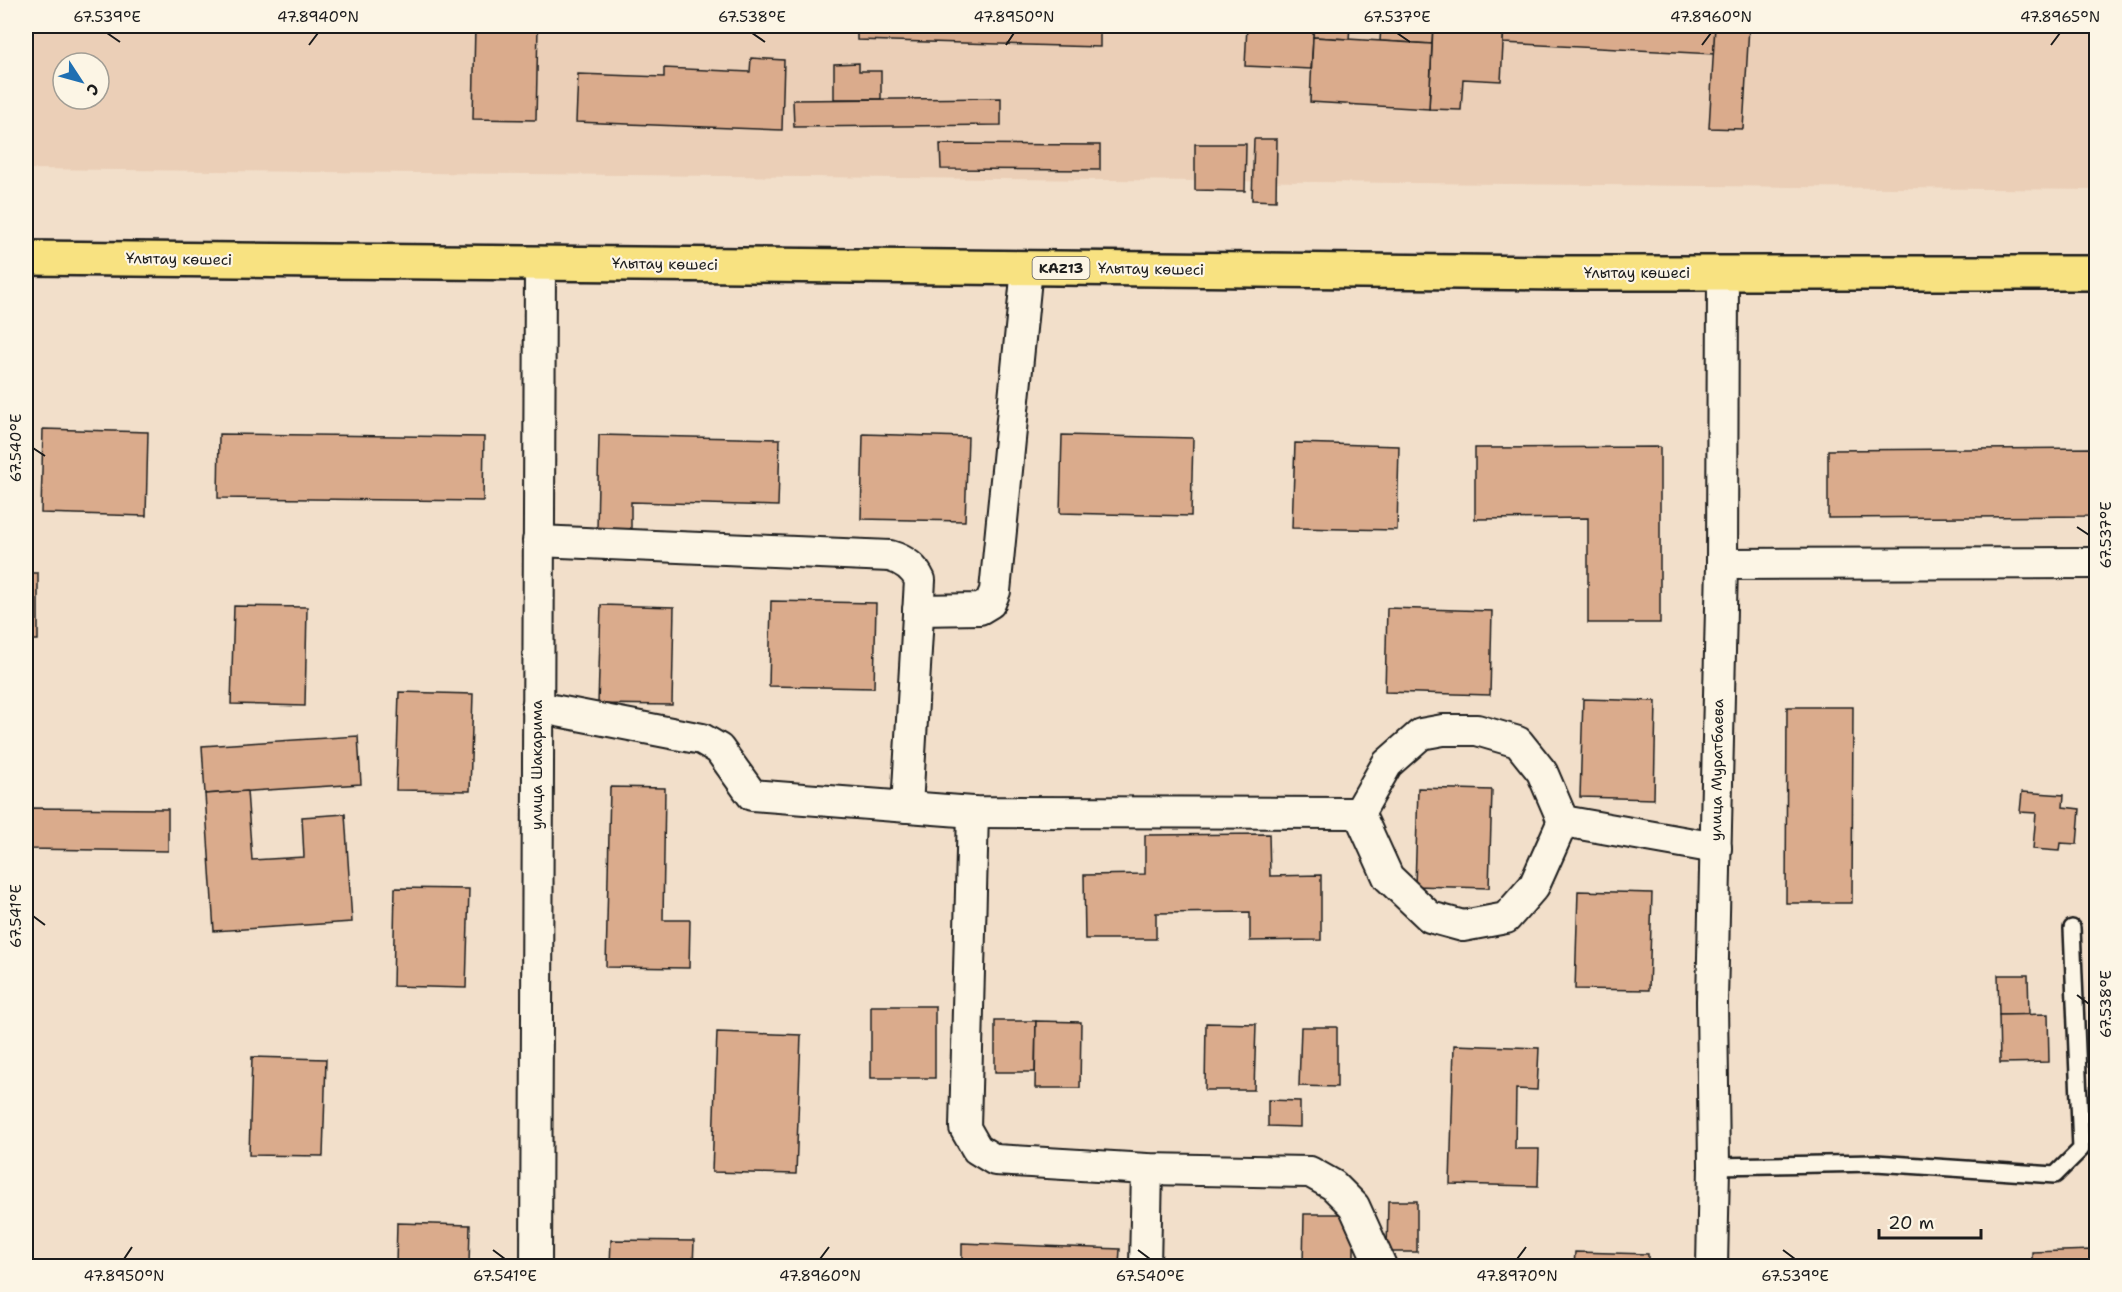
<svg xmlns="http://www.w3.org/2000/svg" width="2122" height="1292" viewBox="0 0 2122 1292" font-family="'Shantell Sans',sans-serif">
	<rect width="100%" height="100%" fill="#f2dfca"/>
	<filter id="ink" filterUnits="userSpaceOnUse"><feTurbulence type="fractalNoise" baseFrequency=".0167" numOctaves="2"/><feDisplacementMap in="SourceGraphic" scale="12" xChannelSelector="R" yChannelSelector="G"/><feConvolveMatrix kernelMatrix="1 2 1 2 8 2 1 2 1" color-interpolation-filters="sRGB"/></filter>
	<g filter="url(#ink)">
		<path fill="#ebcfb7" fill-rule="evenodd" d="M26,26h2070v164l-2070,-21zM63,63h36v36h-36z"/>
		<g fill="#daab8c" stroke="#1c1c1c" stroke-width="1.5">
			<polygon points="475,26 538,26 536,120 473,119"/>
			<polygon points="857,26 1100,26 1100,47 857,40"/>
			<polygon points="1247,26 1314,26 1311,69 1245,66"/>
			<polygon points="1314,26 1350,26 1349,39 1313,37"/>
			<polygon points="1381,26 1433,26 1432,44 1380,41"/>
			<polygon points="1433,26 1504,26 1501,81 1463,79 1461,110 1429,109"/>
			<polygon points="1504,26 1715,26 1714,54 1503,43"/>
			<polygon points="1715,26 1749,26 1743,129 1709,128"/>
			<polygon points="1313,37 1432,44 1429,109 1310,102"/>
			<polygon points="751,58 784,60 782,130 576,122 578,74 664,77 664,68 750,72"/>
			<polygon points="859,63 859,71 881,71 881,99 834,99 834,64"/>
			<polygon points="1001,98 1001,125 794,127 793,100"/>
			<polygon points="1254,139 1277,139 1276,201 1252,200"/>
			<polygon points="940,144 1100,145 1100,170 941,169"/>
			<polygon points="1195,144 1246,144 1245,191 1195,190"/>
			<polygon points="43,429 148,432 146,516 41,513"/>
			<polygon points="219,434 484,437 483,501 218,498"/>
			<polygon points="863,434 968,437 965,521 861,519"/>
			<polygon points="599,435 780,439 778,506 631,502 631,531 597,530"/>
			<polygon points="1062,435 1193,438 1191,516 1060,513"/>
			<polygon points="1295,443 1399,446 1397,530 1292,528"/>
			<polygon points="1660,447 1660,623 1588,623 1588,518 1475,519 1475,448"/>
			<polygon points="2096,448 2096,516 1828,518 1828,450"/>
			<rect x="26" y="573" width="12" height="67"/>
			<polygon points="771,601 876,603 874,688 769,686"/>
			<polygon points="601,605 674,607 672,705 598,704"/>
			<polygon points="234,606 307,607 305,706 231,704"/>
			<polygon points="1387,608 1492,611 1490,695 1385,692"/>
			<polygon points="399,692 473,694 470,791 396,790"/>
			<polygon points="1583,699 1656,701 1654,799 1580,797"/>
			<polygon points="1787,707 1853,707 1852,903 1786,903"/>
			<polygon points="358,736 361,784 205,794 202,746"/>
			<polygon points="610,787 665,788 663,920 690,920 689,968 606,967"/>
			<polygon points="1418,788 1492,790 1489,888 1415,886"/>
			<polygon points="247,791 252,860 304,857 302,817 345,814 352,922 214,931 205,794"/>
			<polygon points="2022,792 2064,795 2063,807 2080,809 2077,844 2060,843 2059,851 2033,849 2036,813 2020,812"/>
			<polygon points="26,808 168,809 168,851 26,849"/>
			<polygon points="1269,834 1270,876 1321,875 1321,940 1250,941 1250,912 1156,913 1156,939 1085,939 1084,875 1145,874 1145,835"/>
			<polygon points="395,888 469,889 466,988 393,986"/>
			<polygon points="1578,891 1652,893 1649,990 1575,989"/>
			<polygon points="1998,975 2028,975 2029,1015 1999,1015"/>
			<rect x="871" y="1006" width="64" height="72"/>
			<polygon points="2048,1014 2049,1062 2000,1063 1999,1015"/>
			<polygon points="995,1021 1036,1021 1035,1072 995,1072"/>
			<polygon points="1036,1021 1081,1022 1080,1088 1035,1088"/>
			<polygon points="1206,1023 1256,1024 1254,1090 1205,1090"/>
			<polygon points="1301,1027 1337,1027 1337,1087 1299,1086"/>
			<polygon points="717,1032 801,1035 796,1174 712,1172"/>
			<polygon points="1454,1045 1539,1048 1537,1090 1516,1089 1515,1149 1539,1149 1538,1186 1450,1184"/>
			<polygon points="252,1057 326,1059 323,1156 249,1155"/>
			<polygon points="1268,1100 1300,1101 1300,1127 1268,1126"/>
			<polygon points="1388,1201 1417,1201 1417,1252 1387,1252"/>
			<polygon points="1304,1214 1354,1214 1354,1266 1303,1266"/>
			<polygon points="397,1223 470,1225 469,1266 396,1266"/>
			<polygon points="611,1240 694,1241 693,1266 610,1266"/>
			<polygon points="962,1243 1120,1249 1119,1266 962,1266"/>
			<polygon points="2093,1250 2093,1266 2032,1266 2032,1252"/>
			<polygon points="1575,1252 1648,1254 1648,1266 1574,1266"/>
		</g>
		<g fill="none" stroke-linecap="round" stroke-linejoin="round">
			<g stroke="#1c1c1c" stroke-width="20">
				<polyline id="lane" points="1714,1166 1876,1163 2055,1175 2081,1149 2072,928"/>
			</g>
			<g stroke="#1c1c1c" stroke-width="34">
				<g id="street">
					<path d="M538,541l352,15c14,4 24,11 30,24l-13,227"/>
					<polyline points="1722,564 2096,563"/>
					<polyline points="918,610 980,609 990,603 995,591 1027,268"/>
					<polyline points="537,707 702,739 719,749 752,795 973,812 1359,813 1387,764 1421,734 1443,730 1477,730 1518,742 1542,772 1563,821 1716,848"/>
					<polyline points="973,812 965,1128 977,1149 995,1160 1147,1169 1310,1172 1333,1185 1354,1206 1381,1266"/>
					<polyline points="1359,813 1388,877 1430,917 1463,926 1506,918 1534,886 1563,821"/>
					<polyline points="536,1266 540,263"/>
					<polyline points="1145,1266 1147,1169"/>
					<polyline points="1712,1266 1714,1166 1712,1001 1722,564 1723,273"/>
				</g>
			</g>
			<g stroke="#1c1c1c" stroke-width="38">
				<polyline id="primary" points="26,258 1564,273 2096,273"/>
			</g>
			<use href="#lane" stroke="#fcf5e5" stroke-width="15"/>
			<use href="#street" stroke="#fcf5e5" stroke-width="30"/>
			<use href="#primary" stroke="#f8e281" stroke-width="33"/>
		</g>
	</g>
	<path fill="none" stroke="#1c1c1c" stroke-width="2" d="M107,33l13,9M752,33l13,9M1397,33l13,9M309,45l9,-12M1006,45l8,-12M1702,45l9,-12M2051,45l9,-12M33,448l12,8M2077,527l12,8M33,916l12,9M2077,995l12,9M493,1250l12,9M1138,1250l12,9M1783,1250l12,9M124,1259l8,-12M820,1259l9,-12M1517,1259l9,-12"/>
	<g text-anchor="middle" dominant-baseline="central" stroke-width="4.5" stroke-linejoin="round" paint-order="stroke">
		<rect fill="#fcf5e5" stroke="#5f5d58" stroke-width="1.5" x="1032.5" y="257" width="57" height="22" rx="4.5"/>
		<g font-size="14" font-weight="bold" fill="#1c1c1c">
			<text x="1061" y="268">KAZ13</text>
		</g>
		<g font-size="15" fill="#1c1c1c" stroke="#fcf5e5">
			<text transform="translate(179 259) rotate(1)">Ұлытау көшесі</text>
			<text transform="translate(665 264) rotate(1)">Ұлытау көшесі</text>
			<text transform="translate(1151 269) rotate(1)">Ұлытау көшесі</text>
			<text x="1637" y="273">Ұлытау көшесі</text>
			<text transform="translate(537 765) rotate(-90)">улица Шакарима</text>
			<text transform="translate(1717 770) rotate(-89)">улица Муратбаева</text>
		</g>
	</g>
	<rect width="2122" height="1292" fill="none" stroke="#fcf5e5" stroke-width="66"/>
	<g transform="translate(81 81) rotate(126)"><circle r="28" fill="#fcf5e5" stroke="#a29e95" stroke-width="1.5"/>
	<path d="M0-4.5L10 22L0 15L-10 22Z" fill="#1f6fb2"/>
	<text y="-9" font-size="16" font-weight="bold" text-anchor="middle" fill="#1c1c1c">С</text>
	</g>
	<path d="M1879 1229v9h102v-9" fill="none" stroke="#1c1c1c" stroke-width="3"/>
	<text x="1888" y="1229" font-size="18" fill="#1c1c1c" stroke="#fcf5e5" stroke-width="4.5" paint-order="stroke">20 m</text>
	<rect x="33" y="33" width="2056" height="1226" fill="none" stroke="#1c1c1c" stroke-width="2"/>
	<g font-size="15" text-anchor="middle" fill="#1c1c1c">
		<text x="107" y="22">67.539°E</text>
		<text x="318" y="22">47.8940°N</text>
		<text x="752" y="22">67.538°E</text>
		<text x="1014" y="22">47.8950°N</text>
		<text x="1397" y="22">67.537°E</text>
		<text x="1711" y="22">47.8960°N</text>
		<text x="2060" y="22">47.8965°N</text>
		<text transform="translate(16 448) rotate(-90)" y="5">67.540°E</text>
		<text transform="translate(2106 535) rotate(-90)" y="5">67.537°E</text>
		<text transform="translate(16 916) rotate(-90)" y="5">67.541°E</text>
		<text transform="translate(2106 1004) rotate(-90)" y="5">67.538°E</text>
		<text x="124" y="1281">47.8950°N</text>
		<text x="505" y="1281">67.541°E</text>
		<text x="820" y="1281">47.8960°N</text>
		<text x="1150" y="1281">67.540°E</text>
		<text x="1517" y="1281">47.8970°N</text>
		<text x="1795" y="1281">67.539°E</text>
	</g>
</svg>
